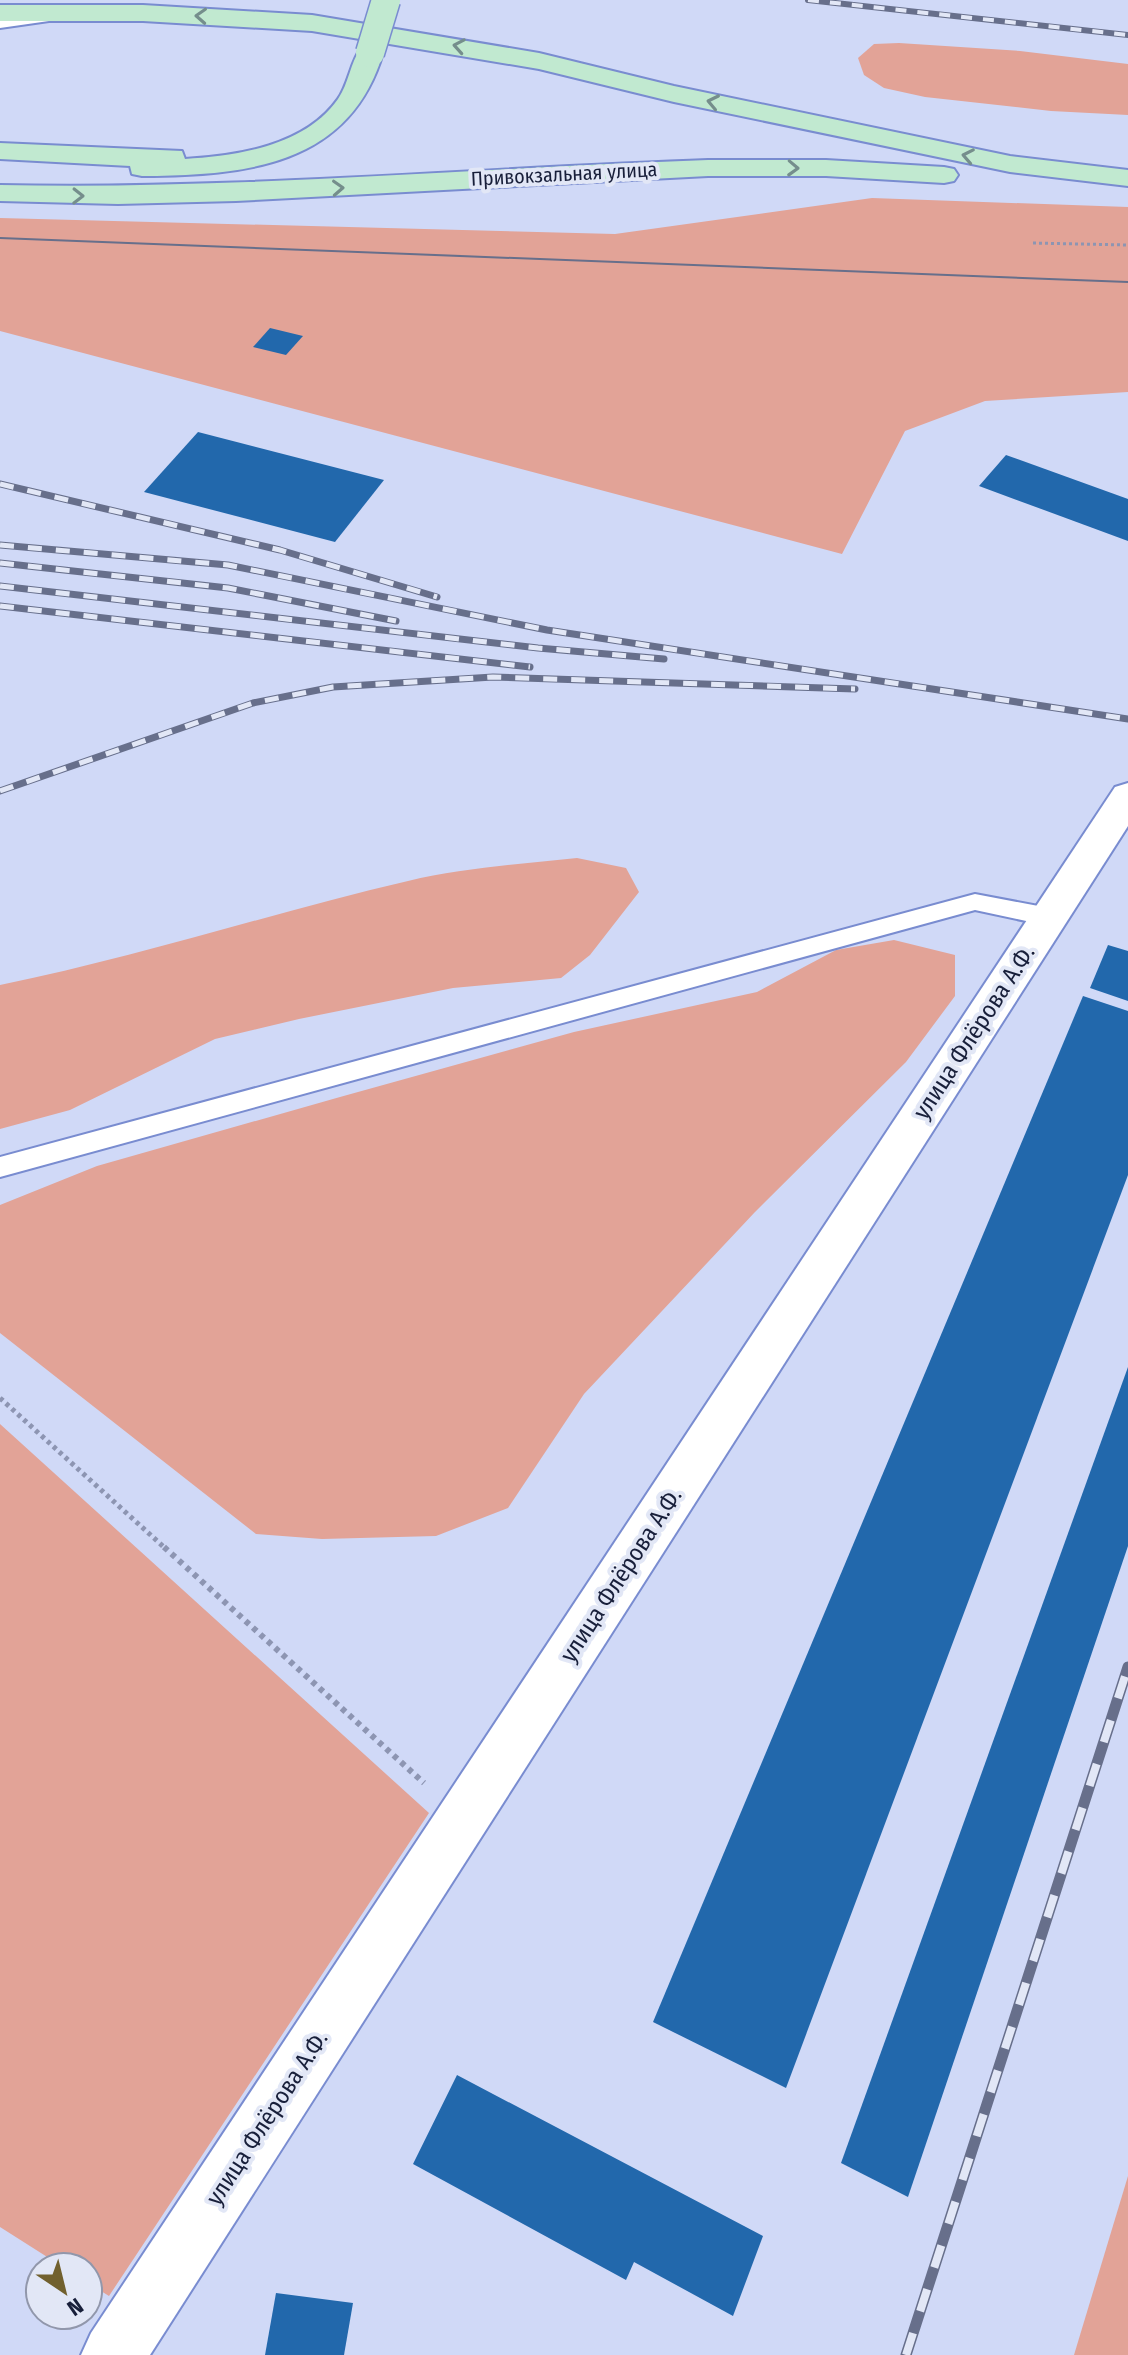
<svg xmlns="http://www.w3.org/2000/svg" width="1128" height="2355" viewBox="0 0 1128 2355" font-family="'Fira Sans Condensed',sans-serif">
	<rect width="100%" height="100%" fill="#d0d9f7"/>
	<g fill="#e2a397">
		<polygon points="899,43 1020,51 1128,64 1128,115 1051,111 925,97 884,88 864,75 858,58 874,44"/>
		<polygon points="872,198 1128,207 1128,392 985,401 905,431 842,554 0,331 0,218 615,234"/>
		<path d="M577,858l49,10 13,24 -49,63 -29,23 -108,10 -154,31 -84,20 -145,71 -70,19v-144c138,-28 271,-72 408,-104 55,-13 113,-17 169,-23z"/>
		<polygon points="894,940 955,955 955,996 906,1062 755,1212 584,1394 508,1508 436,1536 322,1539 256,1534 0,1333 0,1205 97,1166 340,1097 574,1032 757,992 836,950"/>
		<polygon points="0,1424 429,1813 109,2296 88,2283 88,2267 63,2267 0,2227"/>
		<polygon points="1128,2176 1128,2355 1074,2355"/>
	</g>
	<g fill="#2268ac">
		<polygon points="270,328 303,336 286,355 253,347"/>
		<polygon points="198,432 384,480 335,542 144,492"/>
		<polygon points="1006,455 1128,499 1128,541 979,486"/>
		<polygon points="1108,945 1128,951 1128,1001 1090,988"/>
		<polygon points="1083,996 1128,1011 1128,1175 786,2088 653,2022"/>
		<polygon points="1128,1367 1128,1546 908,2197 841,2163"/>
		<polygon points="457,2075 763,2236 733,2316 634,2262 626,2280 413,2164"/>
		<polygon points="276,2293 353,2303 344,2355 265,2355"/>
	</g>
	<g fill="none" stroke-linecap="round" stroke-linejoin="round">
		<g stroke="#798cd0" stroke-width="4">
			<g id="service">
				<polygon points="51,13 56,14 56,20 0,28 0,20"/>
				<polygon points="975,894 1049,908 1057,911 1061,917 1057,923 1049,926 975,910 0,1177 0,1157"/>
			</g>
		</g>
		<g stroke="#798cd0" stroke-width="4">
			<polygon id="tertiary" points="1128,783 1128,826 150,2355 81,2355 91,2333 1115,787"/>
		</g>
		<g stroke="#798cd0" stroke-width="4">
			<g id="secondary">
				<polygon points="0,5 143,5 312,15 539,53 674,86 1010,156 1128,170 1128,186 1010,172 674,102 539,69 312,31 143,21 0,21"/>
				<path d="M370,45l9,3 4,5c-34,114 -138,122 -241,123l-10,-2 -2,-8 -130,-7v-16l182,8 3,8c52,-3 120,-13 153,-60 11,-16 12,-36 23,-51z"/>
				<path d="M708,160h118l118,7 10,2 4,6 -4,6 -10,2 -118,-7h-118l-472,25 -118,3 -118,-3v-16c237,5 472,-17 708,-25z"/>
			</g>
		</g>
		<polyline stroke="#8d95b2" stroke-width="3" stroke-dasharray="3 3" stroke-linecap="butt" points="1033,243 1128,245"/>
		<polyline stroke="#8d95b2" stroke-width="5" stroke-dasharray="4 4" stroke-linecap="butt" points="0,1398 166,1549"/>
		<polyline stroke="#8d95b2" stroke-width="6" stroke-dasharray="5 5" stroke-linecap="butt" points="164,1547 424,1783"/>
		<use href="#service" fill="#fff" fill-rule="evenodd"/>
		<use href="#tertiary" fill="#fff" fill-rule="evenodd"/>
		<use href="#secondary" fill="#c1e9d0" fill-rule="evenodd"/>
		<polyline stroke="#676f8b" stroke-width="2" points="0,238 1128,282"/>
		<g stroke="#676f8b" stroke-width="6">
			<polyline id="rail-far2" points="808,0 1128,35"/>
		</g>
		<g stroke="#676f8b" stroke-width="7">
			<g id="rail-far1">
				<polyline points="0,484 280,550 437,597"/>
				<polyline points="0,545 228,565 547,630 1128,719"/>
				<polyline points="0,563 228,588 396,621"/>
				<polyline points="0,586 538,648 664,659"/>
				<polyline points="0,606 530,667"/>
				<polyline points="0,791 253,703 333,687 493,677 855,689"/>
			</g>
		</g>
		<g stroke="#676f8b" stroke-width="11">
			<polyline id="rail" points="906,2355 1128,1667"/>
		</g>
		<use href="#rail-far2" stroke="#e2e7f6" stroke-width="4" stroke-dasharray="11" stroke-linecap="butt"/>
		<use href="#rail-far1" stroke="#e2e7f6" stroke-width="5" stroke-dasharray="14" stroke-linecap="butt"/>
		<use href="#rail" stroke="#e2e7f6" stroke-width="8" stroke-dasharray="23" stroke-linecap="butt"/>
		<g stroke="#798cd0" stroke-width="31" stroke-linecap="butt">
			<polyline id="secondary-bridge" points="370,53 386,0"/>
		</g>
		<use href="#secondary-bridge" stroke="#c1e9d0" stroke-width="28"/>
	</g>
	<defs><path id="oneway-chevron" d="M-2-3.5L2.5 0L-2 3.5" fill="none" stroke-width="1.6" stroke-linecap="round" stroke-linejoin="round" transform="scale(2)"/></defs>
	<g stroke="#758e8c">
		<use href="#oneway-chevron" transform="translate(201 16) rotate(-177)"/>
		<use href="#oneway-chevron" transform="translate(459 46) rotate(-170)"/>
		<use href="#oneway-chevron" transform="translate(713 102) rotate(-168)"/>
		<use href="#oneway-chevron" transform="translate(968 156) rotate(-169)"/>
		<use href="#oneway-chevron" transform="translate(793 168) rotate(2)"/>
		<use href="#oneway-chevron" transform="translate(338 188) rotate(-3)"/>
		<use href="#oneway-chevron" transform="translate(78 196) rotate(1)"/>
	</g>
	<g text-anchor="middle" dominant-baseline="central" stroke-width="8" stroke-linejoin="round" paint-order="stroke">
		<g font-size="20" fill="#181f3a" stroke="#e2e7f6">
			<text transform="translate(564 174) rotate(-3)">Привокзальная улица</text>
		</g>
		<g font-size="24" fill="#181f3a" stroke="#e2e7f6">
			<text transform="translate(974 1032) rotate(-57)">улица Флёрова А.Ф.</text>
			<text transform="translate(621 1575) rotate(-57)">улица Флёрова А.Ф.</text>
			<text transform="translate(267 2118) rotate(-57)">улица Флёрова А.Ф.</text>
		</g>
	</g>
	<g transform="translate(64 2291) rotate(145)"><circle r="38" fill="#e2e7f6" stroke="#9197ab" stroke-width="2"/>
	<path d="M0-6L14 30L0 20L-14 30Z" fill="#71602e"/>
	<text y="-12" font-size="22" font-weight="bold" text-anchor="middle" fill="#181f3a">N</text>
	</g>
</svg>
